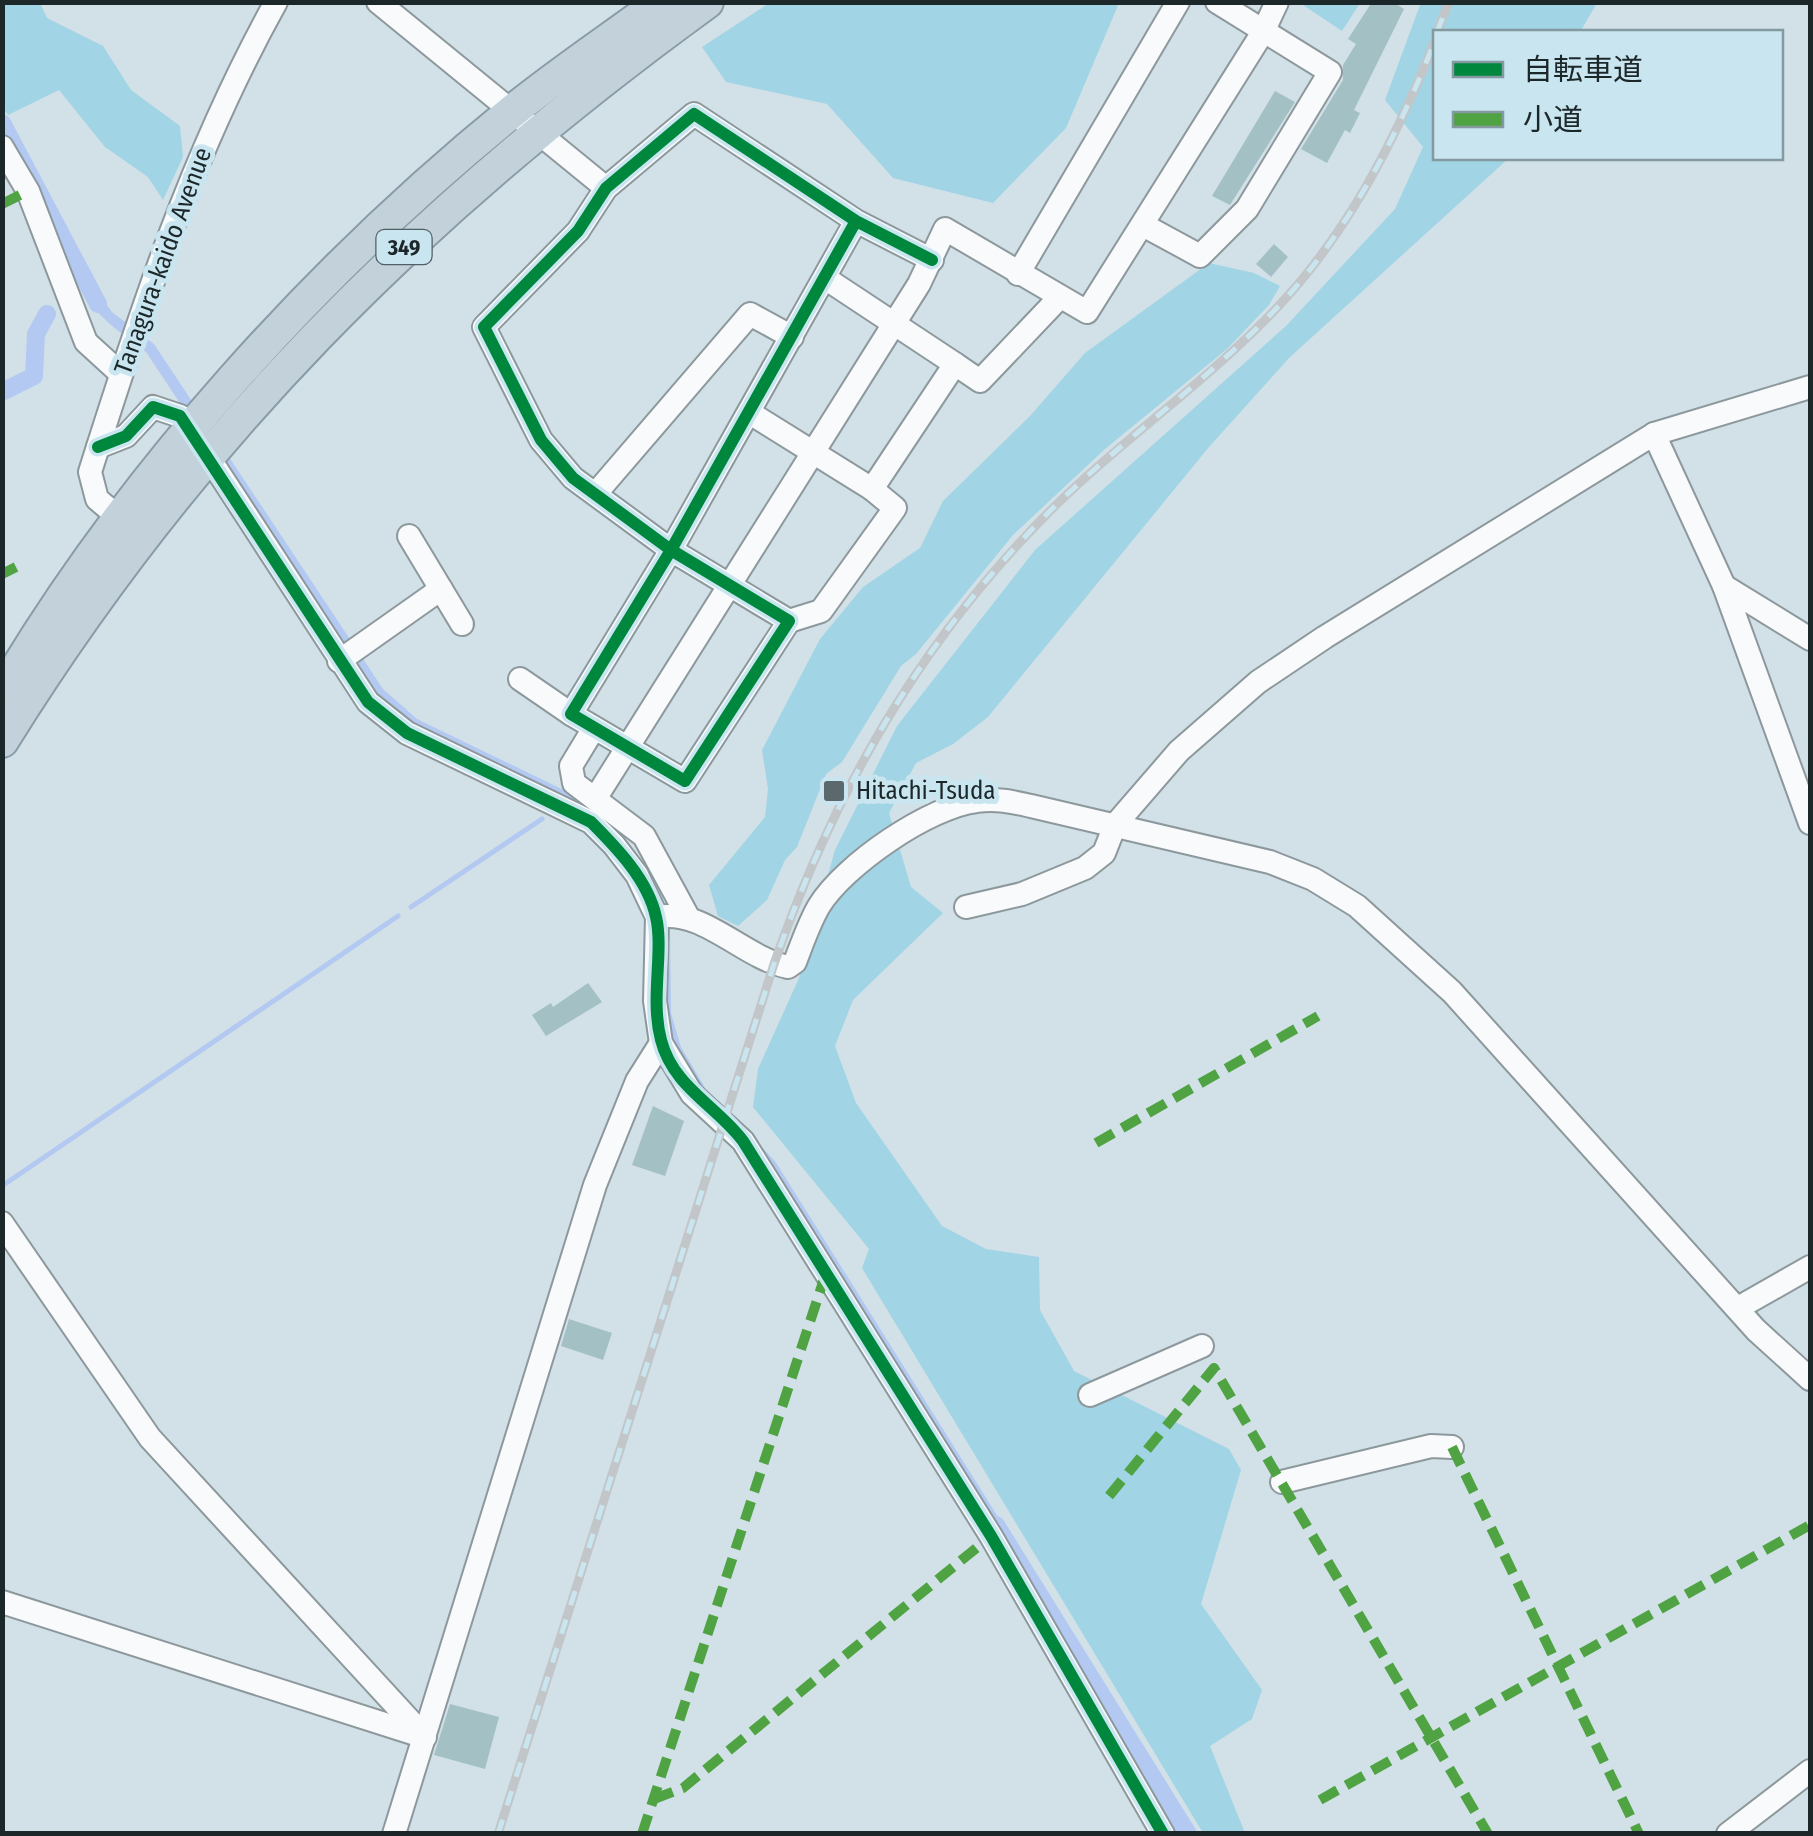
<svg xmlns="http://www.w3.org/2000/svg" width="1813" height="1836" viewBox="0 0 1813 1836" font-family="'Fira Sans Condensed','Noto Sans JP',sans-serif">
	<rect width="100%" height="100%" fill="#d1e1e7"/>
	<g fill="#a1d4e5">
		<polygon points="771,2 1119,2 1119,3 1066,128 993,203 893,178 827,104 726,82 702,47"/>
		<polygon points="2,3 40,3 47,18 103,46 131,90 180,126 183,157 163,200 148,177 105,147 59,90 8,115 2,106"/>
		<polygon points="1300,3 1360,3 1342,31"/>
		<polygon points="1417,3 1597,3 1580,32 1436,32 1436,158 1509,158 1289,358 1209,447 988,717 953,744 916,763 889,813 911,887 943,913 853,1000 835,1046 856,1103 942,1226 986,1249 1039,1257 1040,1310 1074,1371 1229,1449 1241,1470 1201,1604 1262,1690 1252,1719 1210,1746 1245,1833 1203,1833 862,1268 869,1249 753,1107 758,1069 799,978 835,850 897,726 1035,550 1286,326 1395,209 1423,147 1385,100 1420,5"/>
		<polygon points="1209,263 1254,273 1280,286 1269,305 1227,349 1105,449 1013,535 916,654 901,666 842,762 826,774 797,847 785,860 767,900 738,926 718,916 709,885 765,817 768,789 762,750 820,639 863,587 920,548 943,501 1030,416 1085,353"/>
	</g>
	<g fill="#b3c9f2">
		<path d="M92,286l20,26 42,32 229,345 34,30 184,89 -4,9 -184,-89 -39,-33 -228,-343c-24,-18 -49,-35 -65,-62z"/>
		<polygon points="661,925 670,927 671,1013 681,1047 707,1091 775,1161 1010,1536 1001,1541 671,1049"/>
	</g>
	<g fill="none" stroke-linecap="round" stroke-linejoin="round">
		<g stroke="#b3c9f2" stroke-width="5">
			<polyline points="411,907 542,819"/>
			<polyline points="2,1186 398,916"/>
		</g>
		<g stroke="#b3c9f2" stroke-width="18">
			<polyline points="2,123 98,304"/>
			<polyline points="2,392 34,376 36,334 47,314"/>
			<polyline points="996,1525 1188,1834"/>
		</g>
	</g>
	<g fill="#a3c1c4">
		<polygon points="1372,2 1393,2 1404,9 1354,110 1360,113 1350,133 1345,130 1327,163 1301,149 1343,80 1343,65 1356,44 1348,39"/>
		<polygon points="1275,91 1295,102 1230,205 1212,196"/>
		<polygon points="1274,244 1288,257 1271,277 1256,264"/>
		<polygon points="588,983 602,1002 546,1036 532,1015 551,1003 553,1007"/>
		<polygon points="653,1106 684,1121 665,1176 632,1165"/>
		<polygon points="569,1319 612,1333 603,1360 561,1346"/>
		<polygon points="450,1704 499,1717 485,1769 434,1755"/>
	</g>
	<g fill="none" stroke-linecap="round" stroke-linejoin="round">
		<g stroke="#8d989d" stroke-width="26">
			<g id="minor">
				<polyline points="378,2 606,188"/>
				<polyline points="2,147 28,191 86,342 121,374"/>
				<polyline points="856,221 671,550 571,714 685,781 789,621 671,550 573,478 541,440 484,327 578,231 606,188 694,114 856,221 932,260"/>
				<polyline points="1143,225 1200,256 1247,209 1330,72 1217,2"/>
				<polyline points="1018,274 1178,2"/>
				<polyline points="825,278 955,364"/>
				<polyline points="750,413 872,489 955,364 980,381 1059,298"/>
				<polyline points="1654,434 1724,586 1810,823"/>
				<polyline points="98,447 126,436 153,407 180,416"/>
				<polyline points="217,470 368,702 407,733 591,822 614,845 637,875 657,917 655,1001 661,1043 692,1094 743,1141 991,1536 1163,1834"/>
				<polyline points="597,492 750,314 792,337"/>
				<path d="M130,527l-33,-28 -7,-27c51,-162 103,-321 186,-470"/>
				<polyline points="409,536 462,624"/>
				<polyline points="1724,586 1810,639"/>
				<polyline points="789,621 821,611 895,508 872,489"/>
				<polyline points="339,661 441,589"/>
				<polyline points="520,679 571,714"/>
				<polyline points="594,728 571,766 574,783 595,799"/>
				<polyline points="966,907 1022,894 1085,868 1104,853 1115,825 1179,751 1258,682 1325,637 1654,434 1810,387"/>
				<polyline points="687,915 644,836 595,799 919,284 945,229 1087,312 1263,32 1277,2"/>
				<path d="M657,917c46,-9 85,40 131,50l7,-5c7,-18 14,-39 24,-56 25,-41 111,-100 158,-105 19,-3 36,1 54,5l239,56 43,17 44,27 95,86 304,338 54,49"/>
				<polyline points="2,1223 150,1438 425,1737"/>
				<polyline points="1738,1308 1810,1267"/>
				<polyline points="1090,1395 1202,1346"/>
				<polyline points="1282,1482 1431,1446 1452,1447"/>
				<polyline points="2,1602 422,1736"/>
				<polyline points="394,1834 595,1185 637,1081 661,1043"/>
				<polyline points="1728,1834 1810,1771"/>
			</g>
		</g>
		<g stroke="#889ca7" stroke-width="36">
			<g id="highway">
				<path d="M2,693c128,-217 317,-425 512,-583 47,-38 98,-72 147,-108"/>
				<path d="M2,741c188,-303 417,-530 705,-739"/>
			</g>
		</g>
		<use href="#minor" stroke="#f8fafb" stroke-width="22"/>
		<use href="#highway" stroke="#c3d1da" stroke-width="32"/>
		<g stroke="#c2c6c8" stroke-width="9">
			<g id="rail">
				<polyline points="1437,32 1449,2"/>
				<path d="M498,1834l276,-870c59,-170 144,-319 271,-448 69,-70 151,-126 220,-196 79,-78 131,-180 171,-282"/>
			</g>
		</g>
		<use href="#rail" stroke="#c9e5ef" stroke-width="5" stroke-dasharray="15" stroke-linecap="butt"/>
		<g stroke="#4fa343" stroke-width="10" stroke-dasharray="20 10" stroke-linecap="butt">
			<polyline points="2,204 28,191"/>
			<polyline points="2,574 16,567"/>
			<polyline points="1096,1143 1318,1016"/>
			<polyline points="1452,1447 1639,1834"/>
			<polyline points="1109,1496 1214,1368 1488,1834"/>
			<polyline points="654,1799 683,1788 991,1536"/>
			<polyline points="1320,1800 1810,1525"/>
			<polyline points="642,1834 825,1276"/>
		</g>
		<g stroke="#c9e5ef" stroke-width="19">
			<g id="cycleway">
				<polyline points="856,221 671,550 571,714 685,781 789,621 671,550 573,478 541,440 484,327 578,231 606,188 694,114 856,221 932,260"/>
				<path d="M98,447l28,-11 27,-29 27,9 188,286 39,31 184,89c26,26 57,58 65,95 8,34 -6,82 5,123 12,47 56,66 82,101l248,395 172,298"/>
			</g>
		</g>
		<use href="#cycleway" stroke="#00873e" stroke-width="12"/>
	</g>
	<rect fill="#5b686c" stroke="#c9e5ef" stroke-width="4" x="822" y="779" width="24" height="24" rx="5"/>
	<g text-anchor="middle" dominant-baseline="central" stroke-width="10" stroke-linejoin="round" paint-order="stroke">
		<rect fill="#c9e5ef" stroke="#506065" stroke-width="2.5" x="376.5" y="230" width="55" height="34" rx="8"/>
		<g font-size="22" font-weight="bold" fill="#1c272a">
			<text x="404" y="247">349</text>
		</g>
		<g font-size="25" fill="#1c272a" stroke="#c9e5ef">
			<text transform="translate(163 261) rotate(-70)">Tanagura-kaido Avenue</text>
		</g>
		<g font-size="25" fill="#1c272a" stroke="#c9e5ef" text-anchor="start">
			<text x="856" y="791">Hitachi-Tsuda</text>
		</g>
	</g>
	<rect width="1813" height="1836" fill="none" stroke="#1c272a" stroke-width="10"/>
	<rect x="1433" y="30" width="350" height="130" fill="#c9e5ef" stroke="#8499a0" stroke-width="2.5"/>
	<rect x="1453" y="62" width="50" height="15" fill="#00873e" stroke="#8499a0" stroke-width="2.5"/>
	<text x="1523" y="80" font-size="30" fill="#1c272a">自転車道</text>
	<rect x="1453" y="112" width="50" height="15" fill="#4fa343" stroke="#8499a0" stroke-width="2.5"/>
	<text x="1523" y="130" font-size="30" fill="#1c272a">小道</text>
</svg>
